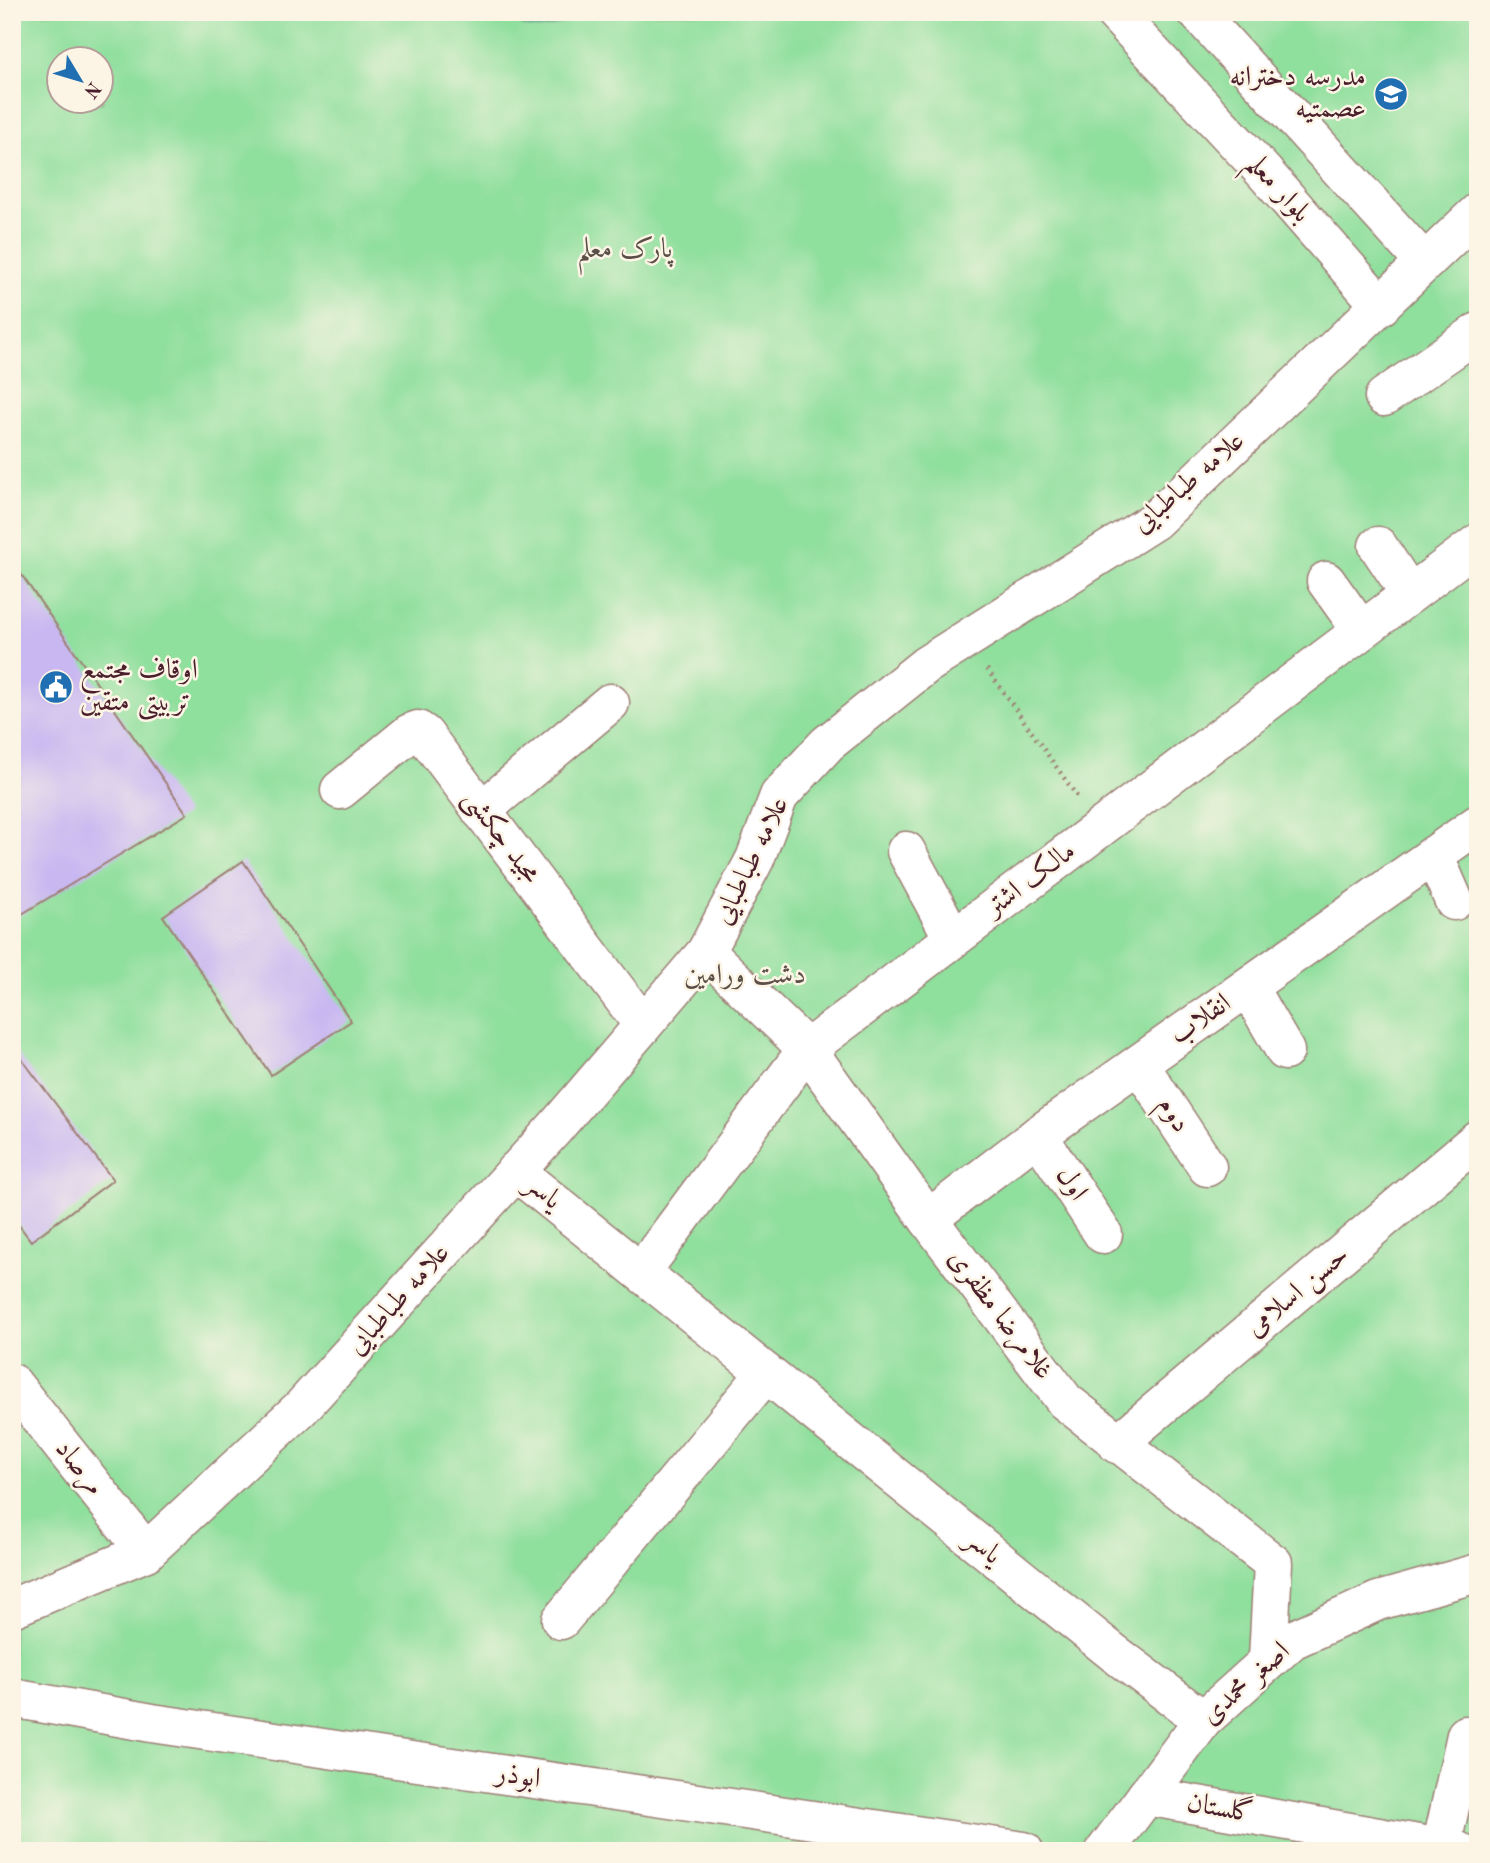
<svg xmlns="http://www.w3.org/2000/svg" width="1490" height="1863" viewBox="0 0 1490 1863" font-family="'Old Standard TT',Amiri,serif">
	<rect width="100%" height="100%" fill="#fcf5e5"/>
	<filter id="ink" filterUnits="userSpaceOnUse"><feTurbulence type="fractalNoise" baseFrequency=".0143" numOctaves="2"/><feDisplacementMap in="SourceGraphic" scale="14" xChannelSelector="R" yChannelSelector="G"/><feConvolveMatrix kernelMatrix="1 2 1 2 8 2 1 2 1" color-interpolation-filters="sRGB"/></filter>
	<filter id="wash" filterUnits="userSpaceOnUse"><feTurbulence type="fractalNoise" baseFrequency=".00686" numOctaves="4" result="noise"/><feDisplacementMap in="SourceGraphic" scale="28" xChannelSelector="R" yChannelSelector="G"/><feGaussianBlur stdDeviation="1.57" result="paint"/><feColorMatrix in="noise" values="0 0 0 0 0 0 0 0 0 0 0 0 0 0 0 0 0 1.4 0 .05"/><feComposite in="paint" operator="in"/></filter>
	<g filter="url(#wash)">
		<rect width="100%" height="100%" fill="#f2ddbe"/>
		<path fill="#8fdf9d" stroke="#6c7f64" stroke-width="2" fill-rule="evenodd" d="M12,12h1466v1839h-1466zM60,60h42v42h-42z"/>
		<path fill="#51bfc7" stroke="#4e6f79" stroke-width="2" d="M508,12h72c-21,15 -55,26 -72,0z"/>
		<g id="blocks">
			<g fill="#c8b7f1">
				<polygon points="159,12 224,12 218,17 159,17"/>
				<polygon points="12,561 187,814 12,920"/>
				<polygon points="243,861 351,1021 271,1075 163,916"/>
				<polygon points="12,1046 113,1180 31,1241 12,1216"/>
			</g>
		</g>
	</g>
	<g filter="url(#ink)">
		<use href="#blocks" fill-opacity="0" stroke="#9e7e74" stroke-width="2"/>
		<g fill="none" stroke-linecap="round" stroke-linejoin="round">
			<g stroke="#9e7e74" stroke-width="41">
				<g id="minor">
					<polyline points="1114,12 1264,172 1381,306"/>
					<polyline points="1197,12 1424,262"/>
					<polyline points="1384,397 1478,332"/>
					<polyline points="1378,546 1410,594"/>
					<polyline points="1326,581 1361,630"/>
					<polyline points="340,790 410,733 418,730 424,734 643,1025"/>
					<polyline points="481,811 610,703"/>
					<polyline points="906,851 953,938"/>
					<polyline points="1434,855 1454,901"/>
					<polyline points="706,952 807,1049 928,1219 1065,1401 1273,1563 1268,1659"/>
					<polyline points="1248,987 1285,1051"/>
					<polyline points="1139,1064 1207,1167"/>
					<polyline points="1038,1135 1103,1234"/>
					<polyline points="515,1171 1114,1653 1203,1720"/>
					<polyline points="928,1219 1038,1135 1478,824"/>
					<polyline points="641,1272 807,1049 1478,543"/>
					<polyline points="12,1383 146,1552"/>
					<polyline points="1117,1444 1478,1139"/>
					<polyline points="12,1608 146,1552 301,1408 555,1128 706,952 755,859 779,796 827,744 926,665 1154,521 1478,212"/>
					<polyline points="561,1620 766,1373"/>
					<polyline points="12,1698 152,1723 1024,1851"/>
					<polyline points="1146,1796 1458,1851"/>
					<polyline points="1441,1848 1466,1735"/>
					<polyline points="1105,1851 1203,1720 1292,1640 1378,1601 1478,1573"/>
				</g>
			</g>
			<polyline stroke="#9e7e74" stroke-width="4.5" stroke-dasharray="2 5" stroke-linecap="butt" points="987,669 1079,799"/>
			<use href="#minor" stroke="#fff" stroke-width="38"/>
		</g>
	</g>
	<defs>
		<g id="school-disc" transform="scale(1.75)"><circle r="9.5" fill="#1f6fb2" stroke="#fcf5e5"/><path d="M0-5L7-2L0 1L-7-2ZM-4 1L0 2.5L4 1V4Q0 6-4 4Z" fill="#fff"/></g>
		<g id="civic-disc" transform="scale(1.75)"><circle r="9.5" fill="#1f6fb2" stroke="#fcf5e5"/><path d="M-.6-6.5H3V-4.5H.6V-3L4-1V1h2V6H-6V1h2V-1L-.6-3ZM-1.2 2.5V6h2.4V2.5Z" fill="#fff"/></g>
	</defs>
	<g fill-rule="evenodd">
		<use href="#school-disc" x="1391" y="94"/>
		<use href="#civic-disc" x="56" y="687"/>
	</g>
	<g text-anchor="middle" dominant-baseline="central" stroke-width="5" stroke-linejoin="round" paint-order="stroke">
		<g font-size="28" fill="#4a1f2b" stroke="#fcf5e5" text-anchor="end">
			<text x="1366" y="78">مدرسه دخترانه<tspan x="1366" dy="32">عصمتیه</tspan></text>
			<text x="80" y="671" text-anchor="start">اوقاف مجتمع<tspan x="80" dy="32">تربیتی متقین</tspan></text>
		</g>
		<g font-size="28" fill="#4a1f2b" stroke="#fcf5e5">
			<text transform="translate(1278 189) rotate(48)">بلوار معلم</text>
			<text transform="translate(1189 483) rotate(-41)">علامه طباطبایی</text>
			<text transform="translate(501 837) rotate(53)">مجید چکشی</text>
			<text transform="translate(752 861) rotate(-64)">علامه طباطبایی</text>
			<text transform="translate(1031 880) rotate(-37)">مالک اشتر</text>
			<text transform="translate(1201 1020) rotate(-35)">انقلاب</text>
			<text transform="translate(1173 1115) rotate(57)">دوم</text>
			<text transform="translate(1071 1184) rotate(57)">اول</text>
			<text transform="translate(543 1193) rotate(39)">یاسر</text>
			<text transform="translate(1298 1292) rotate(-40)">حسن اسلامی</text>
			<text transform="translate(399 1300) rotate(-48)">علامه طباطبایی</text>
			<text transform="translate(1000 1315) rotate(53)">غلامرضا مظفری</text>
			<text transform="translate(79 1468) rotate(52)">مرصاد</text>
			<text transform="translate(983 1548) rotate(39)">یاسر</text>
			<text transform="translate(1246 1684) rotate(-42)">اصغر محمدی</text>
			<text transform="translate(518 1777) rotate(8)">ابوذر</text>
			<text transform="translate(1220 1809) rotate(10)">گلستان</text>
		</g>
		<g font-size="28" fill="#5b4f48" stroke="#fcf5e5">
			<text x="625" y="250">پارک معلم</text>
			<text x="745" y="976">دشت ورامین</text>
		</g>
	</g>
	<rect width="1490" height="1863" fill="none" stroke="#fcf5e5" stroke-width="42"/>
	<g transform="translate(80 80) rotate(128)"><circle r="33" fill="#fcf5e5" stroke="#b59f9b" stroke-width="2"/>
	<path d="M0-5L12 26L0 18L-12 26Z" fill="#1f6fb2"/>
	<text y="-10" font-size="19" font-weight="bold" text-anchor="middle" fill="#4a1f2b">N</text>
	</g>
</svg>
